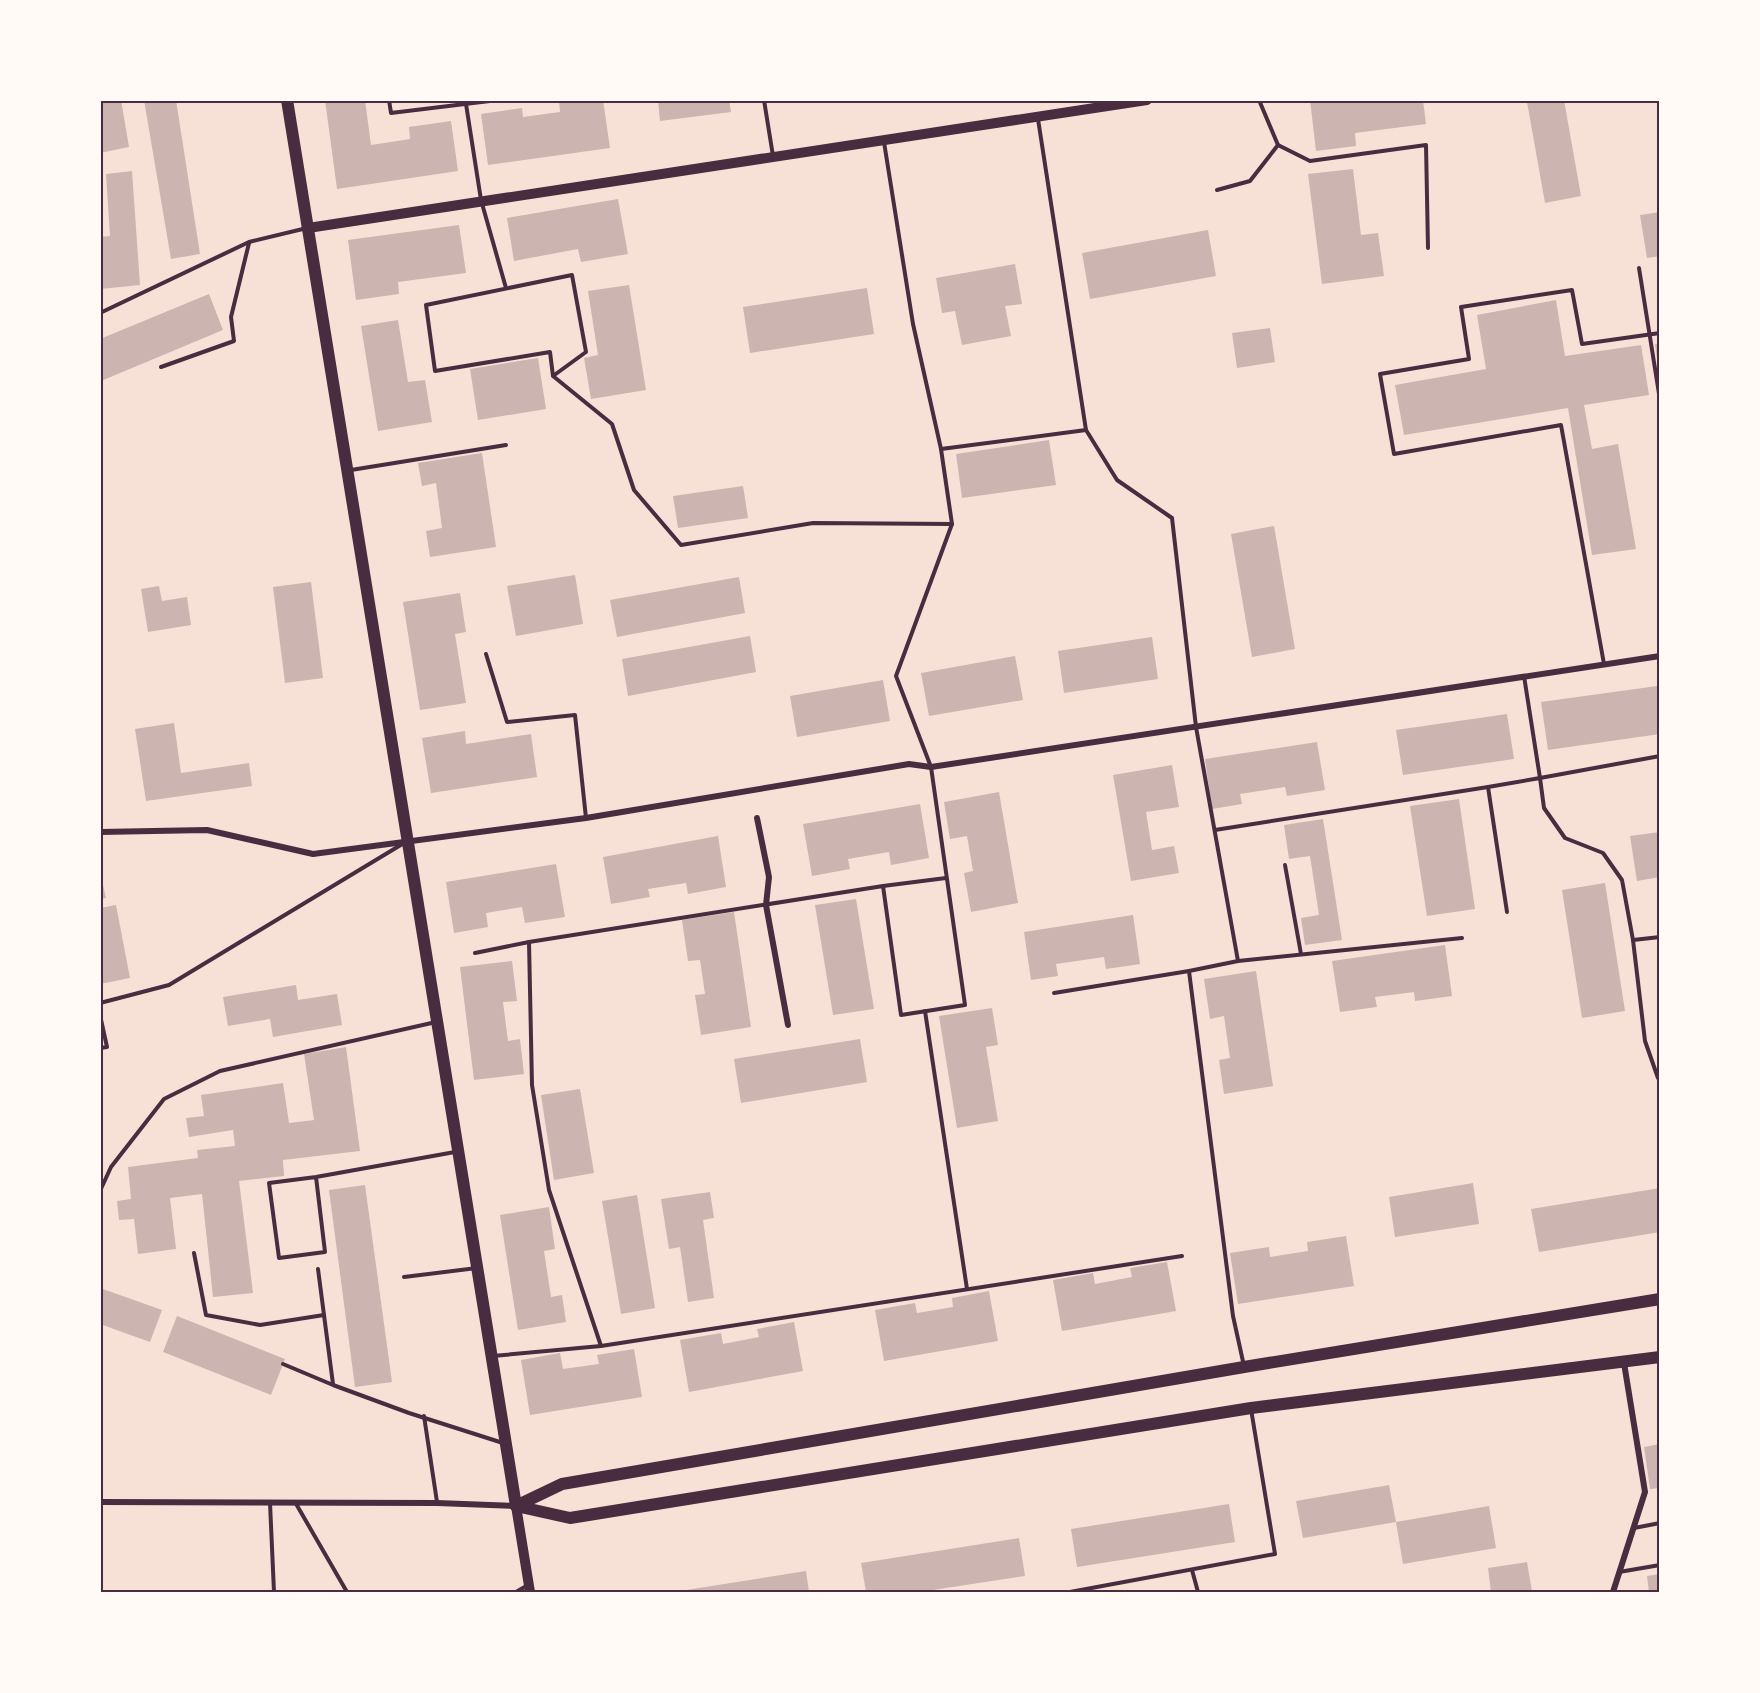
<svg xmlns="http://www.w3.org/2000/svg" width="1760" height="1693" viewBox="0 0 1760 1693" font-family="'PT Sans Narrow',sans-serif">
	<rect width="100%" height="100%" fill="#f7e1d7"/>
	<g fill="#ccb4b1">
		<polygon points="100,100 121,100 129,147 100,153"/>
		<polygon points="144,100 176,100 200,254 171,259"/>
		<polygon points="325,100 365,100 371,145 410,139 409,127 451,121 458,171 337,189"/>
		<polygon points="559,100 603,100 610,148 488,165 481,114 522,108 523,117 560,112"/>
		<polygon points="658,100 729,100 731,112 660,121"/>
		<polygon points="1310,100 1423,100 1426,124 1355,133 1356,146 1316,151"/>
		<polygon points="1537,100 1564,100 1581,196 1545,203 1527,102"/>
		<polygon points="1353,169 1361,235 1378,233 1384,276 1322,284 1308,174"/>
		<polygon points="132,171 140,285 100,289 100,237 110,236 106,174"/>
		<polygon points="618,199 628,254 581,262 578,249 514,261 507,218"/>
		<polygon points="1660,212 1660,256 1647,258 1640,215"/>
		<polygon points="459,225 466,273 398,282 399,294 356,300 348,240"/>
		<polygon points="1208,230 1216,276 1090,299 1082,253"/>
		<polygon points="1015,264 1022,304 1005,306 1011,336 962,345 955,311 942,313 936,278"/>
		<polygon points="629,285 646,390 591,399 584,358 598,355 588,291"/>
		<polygon points="867,288 874,334 750,353 743,307"/>
		<polygon points="209,294 223,330 101,381 100,339"/>
		<polygon points="1556,300 1565,356 1641,345 1649,395 1584,405 1592,449 1618,444 1636,549 1592,555 1568,408 1404,435 1395,385 1486,369 1477,315"/>
		<polygon points="398,320 408,382 425,380 432,422 378,431 361,326"/>
		<polygon points="1270,328 1275,362 1237,368 1232,333"/>
		<polygon points="1660,343 1660,366 1658,366 1655,344"/>
		<polygon points="538,358 546,409 478,420 470,369"/>
		<polygon points="1049,440 1056,485 962,498 956,454"/>
		<polygon points="482,453 496,547 430,557 426,531 442,528 436,483 422,486 418,463"/>
		<polygon points="743,486 748,518 678,528 673,496"/>
		<polygon points="1274,526 1295,649 1252,657 1231,534"/>
		<polygon points="575,575 583,624 516,636 507,586"/>
		<polygon points="739,577 745,613 617,637 610,600"/>
		<polygon points="311,582 323,678 285,683 273,587"/>
		<polygon points="159,586 162,601 187,597 191,625 148,632 141,589"/>
		<polygon points="460,593 466,632 455,634 466,703 420,710 403,602"/>
		<polygon points="750,636 756,672 628,696 622,659"/>
		<polygon points="1152,637 1158,679 1064,693 1058,651"/>
		<polygon points="1015,656 1023,700 929,716 921,673"/>
		<polygon points="883,680 890,721 797,737 790,696"/>
		<polygon points="1657,686 1660,702 1660,734 1548,750 1541,702"/>
		<polygon points="1507,714 1514,759 1403,775 1396,730"/>
		<polygon points="174,723 181,773 249,763 252,786 146,801 135,729"/>
		<polygon points="465,731 466,744 531,734 537,777 431,793 422,738"/>
		<polygon points="1317,742 1325,790 1287,796 1285,787 1240,794 1242,804 1212,809 1205,759"/>
		<polygon points="1172,765 1179,807 1146,812 1152,850 1174,846 1179,873 1131,881 1113,775"/>
		<polygon points="999,792 1018,903 971,912 964,873 973,871 967,836 950,839 944,802"/>
		<polygon points="1459,799 1475,909 1427,916 1410,806"/>
		<polygon points="920,804 929,858 891,865 889,852 848,859 850,869 812,876 803,824"/>
		<polygon points="1323,819 1342,940 1305,945 1301,918 1319,915 1310,856 1289,859 1284,825"/>
		<polygon points="1660,832 1660,877 1637,881 1630,836"/>
		<polygon points="718,836 726,887 688,894 686,883 648,889 650,897 611,904 603,857"/>
		<polygon points="556,864 565,917 525,923 522,907 486,913 488,927 454,933 446,882"/>
		<polygon points="101,877 106,898 100,899 100,878"/>
		<polygon points="1605,883 1625,1011 1582,1018 1562,890"/>
		<polygon points="856,899 874,1009 833,1015 815,905"/>
		<polygon points="116,905 130,978 100,984 100,908"/>
		<polygon points="734,912 751,1027 701,1035 695,995 705,994 700,960 688,961 682,920"/>
		<polygon points="1133,915 1140,964 1106,969 1104,957 1056,964 1058,976 1031,980 1024,932"/>
		<polygon points="1445,945 1452,996 1415,1001 1414,992 1375,997 1377,1007 1340,1012 1332,961"/>
		<polygon points="512,961 517,1001 503,1002 508,1041 520,1039 524,1074 474,1080 460,967"/>
		<polygon points="1256,971 1273,1086 1224,1094 1219,1060 1230,1058 1224,1016 1210,1019 1204,979"/>
		<polygon points="296,985 298,1000 337,994 342,1025 273,1037 270,1019 228,1026 223,997"/>
		<polygon points="992,1008 998,1045 986,1047 998,1121 957,1128 939,1016"/>
		<polygon points="860,1039 867,1082 741,1103 734,1059"/>
		<polygon points="346,1047 360,1151 283,1160 284,1176 239,1181 253,1293 213,1297 202,1194 170,1198 176,1249 138,1254 134,1219 119,1220 117,1201 131,1199 128,1167 198,1158 197,1150 235,1146 233,1130 189,1137 186,1118 204,1116 201,1095 283,1083 289,1123 314,1120 304,1054"/>
		<polygon points="580,1089 594,1173 554,1180 541,1095"/>
		<polygon points="1473,1183 1479,1224 1395,1237 1389,1197"/>
		<polygon points="365,1185 392,1382 355,1387 329,1190"/>
		<polygon points="1660,1188 1660,1232 1539,1252 1531,1209"/>
		<polygon points="710,1192 714,1218 703,1220 714,1298 688,1302 680,1247 669,1249 661,1199"/>
		<polygon points="637,1195 655,1308 621,1314 602,1201"/>
		<polygon points="549,1207 555,1249 544,1251 551,1297 562,1295 566,1322 518,1330 500,1215"/>
		<polygon points="1346,1236 1354,1286 1238,1304 1230,1253 1269,1247 1270,1257 1308,1251 1307,1242"/>
		<polygon points="1167,1262 1176,1311 1062,1331 1053,1280 1093,1273 1095,1284 1132,1277 1130,1268"/>
		<polygon points="100,1288 162,1310 150,1342 100,1324"/>
		<polygon points="989,1291 998,1341 884,1361 875,1310 915,1303 917,1313 953,1307 952,1298"/>
		<polygon points="177,1316 285,1359 271,1395 163,1352"/>
		<polygon points="794,1322 803,1371 689,1392 680,1340 721,1333 723,1344 759,1337 757,1329"/>
		<polygon points="634,1349 642,1397 530,1415 521,1360 560,1353 563,1369 599,1364 597,1355"/>
		<polygon points="1660,1444 1660,1488 1650,1489 1644,1447"/>
		<polygon points="1389,1485 1396,1522 1303,1538 1296,1501"/>
		<polygon points="1229,1504 1235,1542 1077,1567 1071,1529"/>
		<polygon points="1489,1506 1496,1548 1403,1564 1396,1522"/>
		<polygon points="1019,1538 1025,1576 920,1592 866,1592 861,1563"/>
		<polygon points="1527,1562 1532,1592 1491,1592 1488,1568"/>
		<polygon points="806,1571 809,1592 680,1592 680,1591"/>
		<polygon points="1660,1574 1660,1592 1649,1592 1647,1576"/>
	</g>
	<g fill="none" stroke-linecap="round" stroke-linejoin="round">
		<g stroke="#4a2c40" stroke-width="4">
			<polyline points="389,100 391,113 498,100"/>
			<polyline points="764,100 773,156"/>
			<polyline points="1259,100 1278,145 1310,161 1426,145 1428,248"/>
			<polyline points="466,104 481,200 506,288"/>
			<polyline points="1038,119 1086,430 1117,480 1172,518 1196,727 1238,961 1189,971 1233,1316 1244,1366"/>
			<polyline points="1217,190 1250,181 1278,145"/>
			<polyline points="1639,268 1660,400"/>
			<polyline points="100,313 249,242 307,228"/>
			<polyline points="161,367 234,341 231,317 249,243"/>
			<polyline points="553,376 586,352 572,275 426,305 435,371 550,352 553,376 612,424 634,490 681,545 813,523 952,524"/>
			<polyline points="941,449 1086,430"/>
			<polyline points="351,470 506,445"/>
			<polyline points="486,654 507,722 575,715 586,818"/>
			<polyline points="1604,664 1561,425 1394,454 1380,374 1469,359 1461,307 1572,290 1582,344 1660,333"/>
			<polyline points="1524,676 1540,778 1660,756"/>
			<polyline points="1488,787 1507,912"/>
			<polyline points="1215,830 1488,787 1540,778 1544,808 1565,838 1603,853 1622,880 1633,940 1645,1041 1658,1078 1660,1077"/>
			<polyline points="1285,865 1301,954"/>
			<polyline points="883,886 946,878"/>
			<polyline points="1633,940 1660,937"/>
			<polyline points="529,942 532,1085 549,1190 601,1346"/>
			<polyline points="475,953 529,942 883,886 901,1015 965,1005 931,767 896,676 952,524 941,449 913,324 884,142"/>
			<polyline points="1238,961 1462,938"/>
			<polyline points="1054,993 1189,971"/>
			<polyline points="100,1003 169,985 404,843"/>
			<polyline points="925,1011 967,1289"/>
			<polyline points="100,1015 107,1047 100,1048"/>
			<polyline points="316,1177 325,1252 279,1258 269,1183 316,1177 455,1152"/>
			<polyline points="100,1191 111,1167 164,1099 220,1071 436,1022"/>
			<polyline points="194,1253 206,1315 260,1325 324,1315"/>
			<polyline points="318,1269 333,1384"/>
			<polyline points="404,1277 477,1268"/>
			<polyline points="493,1356 601,1346 1182,1256"/>
			<polyline points="283,1364 333,1385 409,1413 503,1443"/>
			<polyline points="424,1416 437,1502"/>
			<polyline points="295,1502 347,1592"/>
			<polyline points="270,1503 274,1592"/>
			<polyline points="1634,1528 1660,1523"/>
			<polyline points="1192,1570 1198,1592"/>
			<polyline points="1619,1572 1660,1565"/>
			<polyline points="516,1592 528,1585"/>
			<polyline points="1070,1592 1275,1554 1251,1409"/>
		</g>
		<g stroke="#4a2c40" stroke-width="6">
			<polyline points="757,818 769,877 766,905 788,1025"/>
			<polyline points="100,832 207,830 313,854 586,818 909,764 931,767 1660,656"/>
			<polyline points="100,1502 437,1503 516,1506"/>
			<polyline points="1613,1592 1645,1492 1624,1363"/>
		</g>
		<g stroke="#4a2c40" stroke-width="10">
			<polyline points="308,228 1147,100"/>
			<polyline points="516,1506 530,1592"/>
		</g>
		<g stroke="#4a2c40" stroke-width="12">
			<polyline points="287,100 516,1506"/>
			<polyline points="516,1506 562,1484 1244,1367 1660,1299"/>
			<polyline points="516,1506 570,1518 1251,1408 1660,1357"/>
		</g>
	</g>
	<rect width="1760" height="1693" fill="none" stroke="#fffaf5" stroke-width="204"/>
	<rect x="102" y="102" width="1556" height="1489" fill="none" stroke="#4a2c40" stroke-width="2"/>
</svg>
